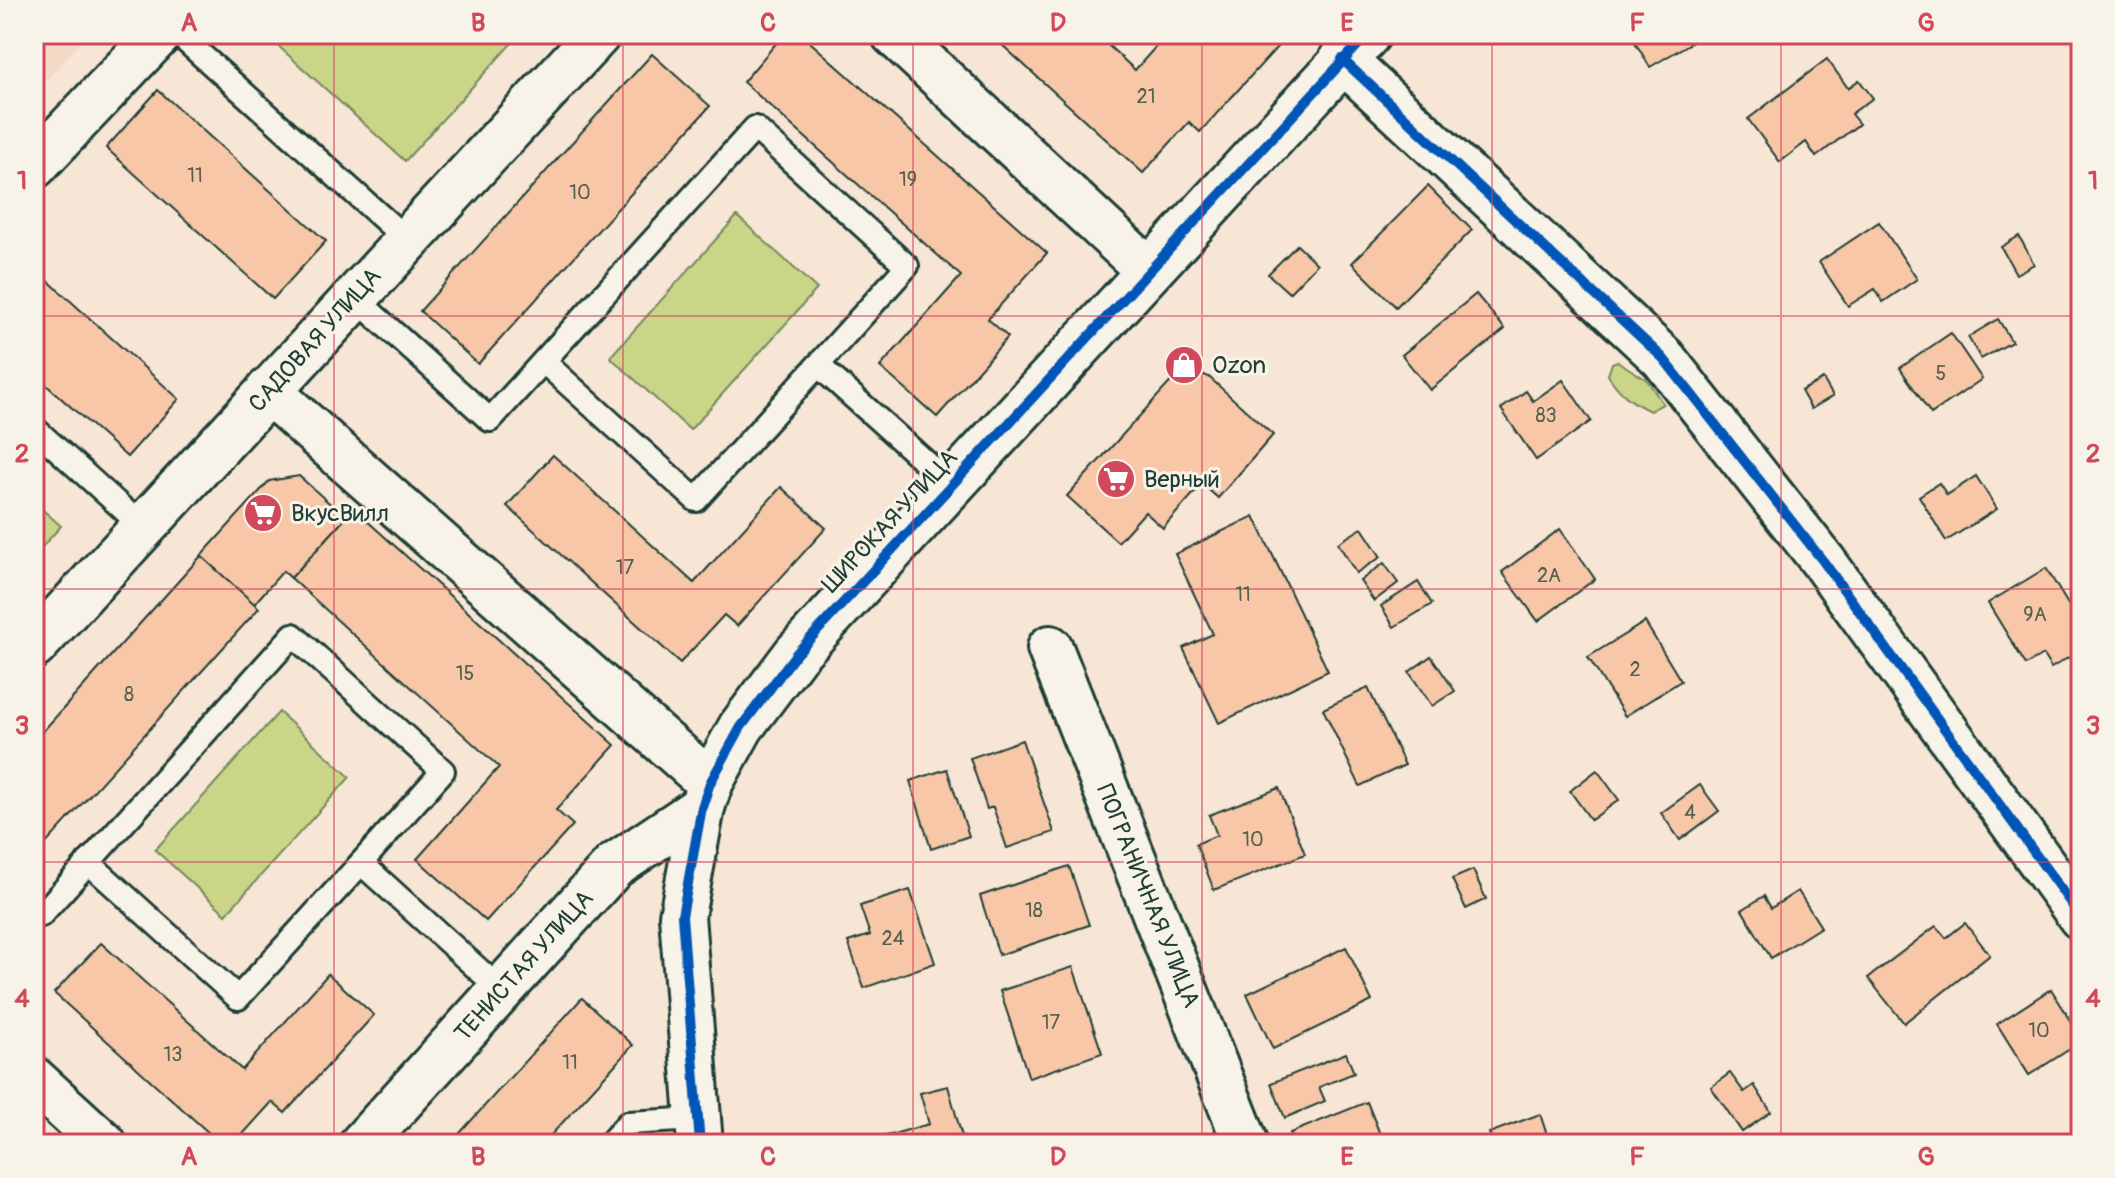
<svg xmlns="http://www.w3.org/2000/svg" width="2115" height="1178" viewBox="0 0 2115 1178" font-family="Pangolin,sans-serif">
	<rect width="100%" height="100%" fill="#f7e6d5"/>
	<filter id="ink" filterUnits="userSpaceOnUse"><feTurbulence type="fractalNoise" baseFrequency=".0125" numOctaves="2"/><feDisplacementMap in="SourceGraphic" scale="16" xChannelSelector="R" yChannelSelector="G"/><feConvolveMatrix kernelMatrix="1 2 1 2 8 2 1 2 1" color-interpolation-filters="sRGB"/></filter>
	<g filter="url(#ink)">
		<polygon fill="#f3dac5" points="34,34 89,34 34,93"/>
		<g fill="#cad588" stroke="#74895e" stroke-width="2">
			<polygon points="265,34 520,34 405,161"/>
			<polygon points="737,216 817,289 690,430 610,357"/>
			<path d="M1617,361l30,19 16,24 -13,7c-19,-9 -31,-18 -42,-36l4,-12z"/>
			<polygon points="34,502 61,526 34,556"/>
			<polygon points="279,712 350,777 226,914 155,850"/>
		</g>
		<g fill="#f8c7a8" stroke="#1f3d34" stroke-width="2">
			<polygon points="784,34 801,34 1047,253 988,319 1008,337 937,417 880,367 961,276 743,82"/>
			<polygon points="990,34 1096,34 1135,70 1167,34 1289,34 1200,132 1189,122 1143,173"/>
			<polygon points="1630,34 1706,34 1650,67"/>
			<polygon points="652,54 710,106 478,364 420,311"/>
			<polygon points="1827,59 1848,88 1859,80 1873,98 1851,114 1859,124 1816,157 1806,142 1780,162 1748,119"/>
			<polygon points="158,90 326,241 273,299 106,148"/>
			<polygon points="1428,186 1472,230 1396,307 1352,263"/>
			<polygon points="1879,222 1917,279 1883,302 1875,289 1848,306 1819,262"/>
			<polygon points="2019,236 2034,264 2016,274 2001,247"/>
			<polygon points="1297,245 1317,264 1289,293 1268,274"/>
			<polygon points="34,268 179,399 127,457 34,374"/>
			<polygon points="1476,294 1505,329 1430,390 1402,355"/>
			<polygon points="1998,319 2012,342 1981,359 1968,337"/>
			<polygon points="1951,333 1982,379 1931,414 1900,368"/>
			<polygon points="1197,372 1209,377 1273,435 1218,498 1202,484 1163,528 1145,512 1118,542 1067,496 1174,378 1183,373"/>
			<polygon points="1823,379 1833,396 1811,409 1801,391"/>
			<polygon points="1563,380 1591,421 1536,460 1501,409 1526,391 1533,401"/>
			<polygon points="553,455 694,583 781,487 826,528 737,626 724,615 680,663 507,506"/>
			<polygon points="299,476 346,518 291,578 283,571 254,604 201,556 269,481"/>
			<polygon points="1976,476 1997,509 1946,541 1919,496 1939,483 1947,495"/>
			<polygon points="354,509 615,745 556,810 573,825 486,921 417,859 499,767 291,578"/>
			<polygon points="1254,516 1328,671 1219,723 1183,648 1213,634 1175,554"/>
			<polygon points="1362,528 1381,557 1356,573 1338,543"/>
			<polygon points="1560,529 1595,579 1538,621 1502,572"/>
			<polygon points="201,556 259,608 34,857 34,741"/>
			<polygon points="1384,563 1398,583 1374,601 1360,581"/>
			<polygon points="2046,568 2081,626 2081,650 2051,668 2043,655 2026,665 1988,603"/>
			<polygon points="1418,582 1432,604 1394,627 1381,606"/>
			<polygon points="1645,622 1681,681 1625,716 1588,657"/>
			<polygon points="1431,656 1455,691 1432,706 1409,672"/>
			<polygon points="1368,688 1405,765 1360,786 1323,709"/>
			<polygon points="1022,740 1054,832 1007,848 993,807 987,809 970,758"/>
			<polygon points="947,769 969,836 931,849 910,781"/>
			<polygon points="1597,770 1619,800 1591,820 1570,791"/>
			<polygon points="1700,785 1719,811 1680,840 1661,813"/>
			<polygon points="1279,788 1305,854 1214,890 1196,844 1217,835 1209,815"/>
			<polygon points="1069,866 1089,925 999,955 980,896"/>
			<polygon points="1473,870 1486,899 1466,909 1452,879"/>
			<polygon points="910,890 935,963 864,988 848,942 870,935 860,906"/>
			<polygon points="1798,891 1821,927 1771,958 1742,910 1764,896 1771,908"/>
			<polygon points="1965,923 1990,955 1904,1023 1868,978 1936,926 1946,938"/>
			<polygon points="101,943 242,1070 328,974 374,1015 285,1113 272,1102 234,1144 221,1144 54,993"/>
			<polygon points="1346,947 1372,1001 1273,1049 1247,994"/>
			<polygon points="1073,967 1102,1053 1029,1078 1000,991"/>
			<polygon points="2051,989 2081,1037 2081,1042 2029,1075 1997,1024"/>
			<polygon points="582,998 633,1045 543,1144 450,1144"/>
			<polygon points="1346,1053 1354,1073 1319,1087 1325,1101 1285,1118 1271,1083"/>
			<polygon points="1730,1073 1744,1092 1754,1085 1771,1112 1742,1132 1711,1087"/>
			<polygon points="948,1086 964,1144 858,1144 929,1124 920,1093"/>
			<polygon points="1367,1102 1384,1144 1295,1144 1290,1133"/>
			<polygon points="1540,1114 1550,1144 1493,1144 1489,1133"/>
		</g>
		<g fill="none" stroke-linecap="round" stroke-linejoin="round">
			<g stroke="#1f3d34" stroke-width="28">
				<g id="service">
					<polyline points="178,34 407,240"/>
					<polyline points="354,297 490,420 755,128 907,266 818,365 951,485"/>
					<polyline points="544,362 696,500 818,365"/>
					<polyline points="34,428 143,527"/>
					<polyline points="88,862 238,998 361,863"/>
					<polyline points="34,909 41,915 293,635 443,771 361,863 501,990"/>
					<polyline points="609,1144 628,1123 698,1119"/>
				</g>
			</g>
			<g stroke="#1f3d34" stroke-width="50">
				<g id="minor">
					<polyline points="894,34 1148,270"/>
					<polyline points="1342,59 1663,358 1823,561 2081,917"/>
					<polyline points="34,166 159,34"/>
					<polyline points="268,391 710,783"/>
					<polyline points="34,646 598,34"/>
					<polyline points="1050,648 1246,1144"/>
					<polyline points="34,1080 104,1144"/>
					<polyline points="362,1144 614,866 702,807"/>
				</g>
			</g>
			<g stroke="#1f3d34" stroke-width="50">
				<polyline id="tertiary" points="700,1144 682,916 702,807 710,783 741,727 796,654 1368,34"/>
			</g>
			<use href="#service" stroke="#f7f3e8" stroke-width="22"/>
			<use href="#minor" stroke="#f7f3e8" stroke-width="44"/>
			<use href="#tertiary" stroke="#f7f3e8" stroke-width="44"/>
			<g stroke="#f7f3e8" stroke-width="15">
				<g id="cycleway">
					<polyline points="1342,59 1663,358 1823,561 2081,917"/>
					<polyline points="700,1144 682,916 702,807 710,783 741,727 796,654 1368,34"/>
				</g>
			</g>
			<use href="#cycleway" stroke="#0057b8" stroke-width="10"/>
		</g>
	</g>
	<path fill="none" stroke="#d1495b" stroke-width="2" stroke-opacity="0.55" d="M334,34v1110M623,34v1110M913,34v1110M1202,34v1110M1492,34v1110M1781,34v1110M34,316h2047M34,589h2047M34,862h2047"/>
	<defs>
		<g id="shop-disc" transform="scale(2)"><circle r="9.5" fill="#d1495b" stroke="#f7f3e8"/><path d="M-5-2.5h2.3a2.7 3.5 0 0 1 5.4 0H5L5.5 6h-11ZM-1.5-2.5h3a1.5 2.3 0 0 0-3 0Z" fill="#fff"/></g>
		<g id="supermarket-disc" transform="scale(2)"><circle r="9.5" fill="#d1495b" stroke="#f7f3e8"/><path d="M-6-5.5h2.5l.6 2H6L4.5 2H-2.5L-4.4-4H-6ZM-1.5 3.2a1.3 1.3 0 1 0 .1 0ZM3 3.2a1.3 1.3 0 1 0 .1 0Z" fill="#fff"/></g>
	</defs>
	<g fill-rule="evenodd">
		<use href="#shop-disc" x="1184" y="365"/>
		<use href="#supermarket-disc" x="1116" y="479"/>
		<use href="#supermarket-disc" x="263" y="513"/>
	</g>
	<g text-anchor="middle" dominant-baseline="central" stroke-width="6" stroke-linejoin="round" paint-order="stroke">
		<g font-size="20" fill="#556051">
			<text x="1146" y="96">21</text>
			<text x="195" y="175">11</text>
			<text x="908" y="179">19</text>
			<text x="580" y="192">10</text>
			<text x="1941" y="373">5</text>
			<text x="1546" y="415">83</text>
			<text x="625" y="567">17</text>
			<text x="1549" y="575">2А</text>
			<text x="1243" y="594">11</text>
			<text x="2035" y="614">9А</text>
			<text x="1635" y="669">2</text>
			<text x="465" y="673">15</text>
			<text x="129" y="694">8</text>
			<text x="1690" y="812">4</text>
			<text x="1253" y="839">10</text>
			<text x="1034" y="910">18</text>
			<text x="893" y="938">24</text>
			<text x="1051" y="1022">17</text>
			<text x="2039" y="1030">10</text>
			<text x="173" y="1054">13</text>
			<text x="570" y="1062">11</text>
		</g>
		<g font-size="24" fill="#1f3d34" stroke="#f7f3e8">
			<text transform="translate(315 340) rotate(-48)">САДОВАЯ УЛИЦА</text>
			<text transform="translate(890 521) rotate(-47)">ШИРОКАЯ УЛИЦА</text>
			<text transform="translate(1148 896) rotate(68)">ПОГРАНИЧНАЯ УЛИЦА</text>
			<text transform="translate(524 966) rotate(-48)">ТЕНИСТАЯ УЛИЦА</text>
		</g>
		<g font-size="24" fill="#1f3d34" stroke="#f7f3e8" text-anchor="start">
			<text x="1212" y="365">Ozon</text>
			<text x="1144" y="479">Верный</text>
			<text x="291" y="513">ВкусВилл</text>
		</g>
	</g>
	<rect width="2115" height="1178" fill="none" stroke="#f7f3e8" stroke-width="88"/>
	<rect x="44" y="44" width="2027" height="1090" fill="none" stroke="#d1495b" stroke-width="3"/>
	<g font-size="26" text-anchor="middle" font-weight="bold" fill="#d1495b">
		<text x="189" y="31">A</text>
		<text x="478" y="31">B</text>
		<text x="768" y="31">C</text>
		<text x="1058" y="31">D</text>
		<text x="1347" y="31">E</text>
		<text x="1637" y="31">F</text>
		<text x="1926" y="31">G</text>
		<text x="22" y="189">1</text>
		<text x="2093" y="189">1</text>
		<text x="22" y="462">2</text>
		<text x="2093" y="462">2</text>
		<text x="22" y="734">3</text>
		<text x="2093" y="734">3</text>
		<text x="22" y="1007">4</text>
		<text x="2093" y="1007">4</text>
		<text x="189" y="1165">A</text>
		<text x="478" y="1165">B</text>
		<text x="768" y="1165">C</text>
		<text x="1058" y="1165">D</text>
		<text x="1347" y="1165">E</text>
		<text x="1637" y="1165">F</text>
		<text x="1926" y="1165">G</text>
	</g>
</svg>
